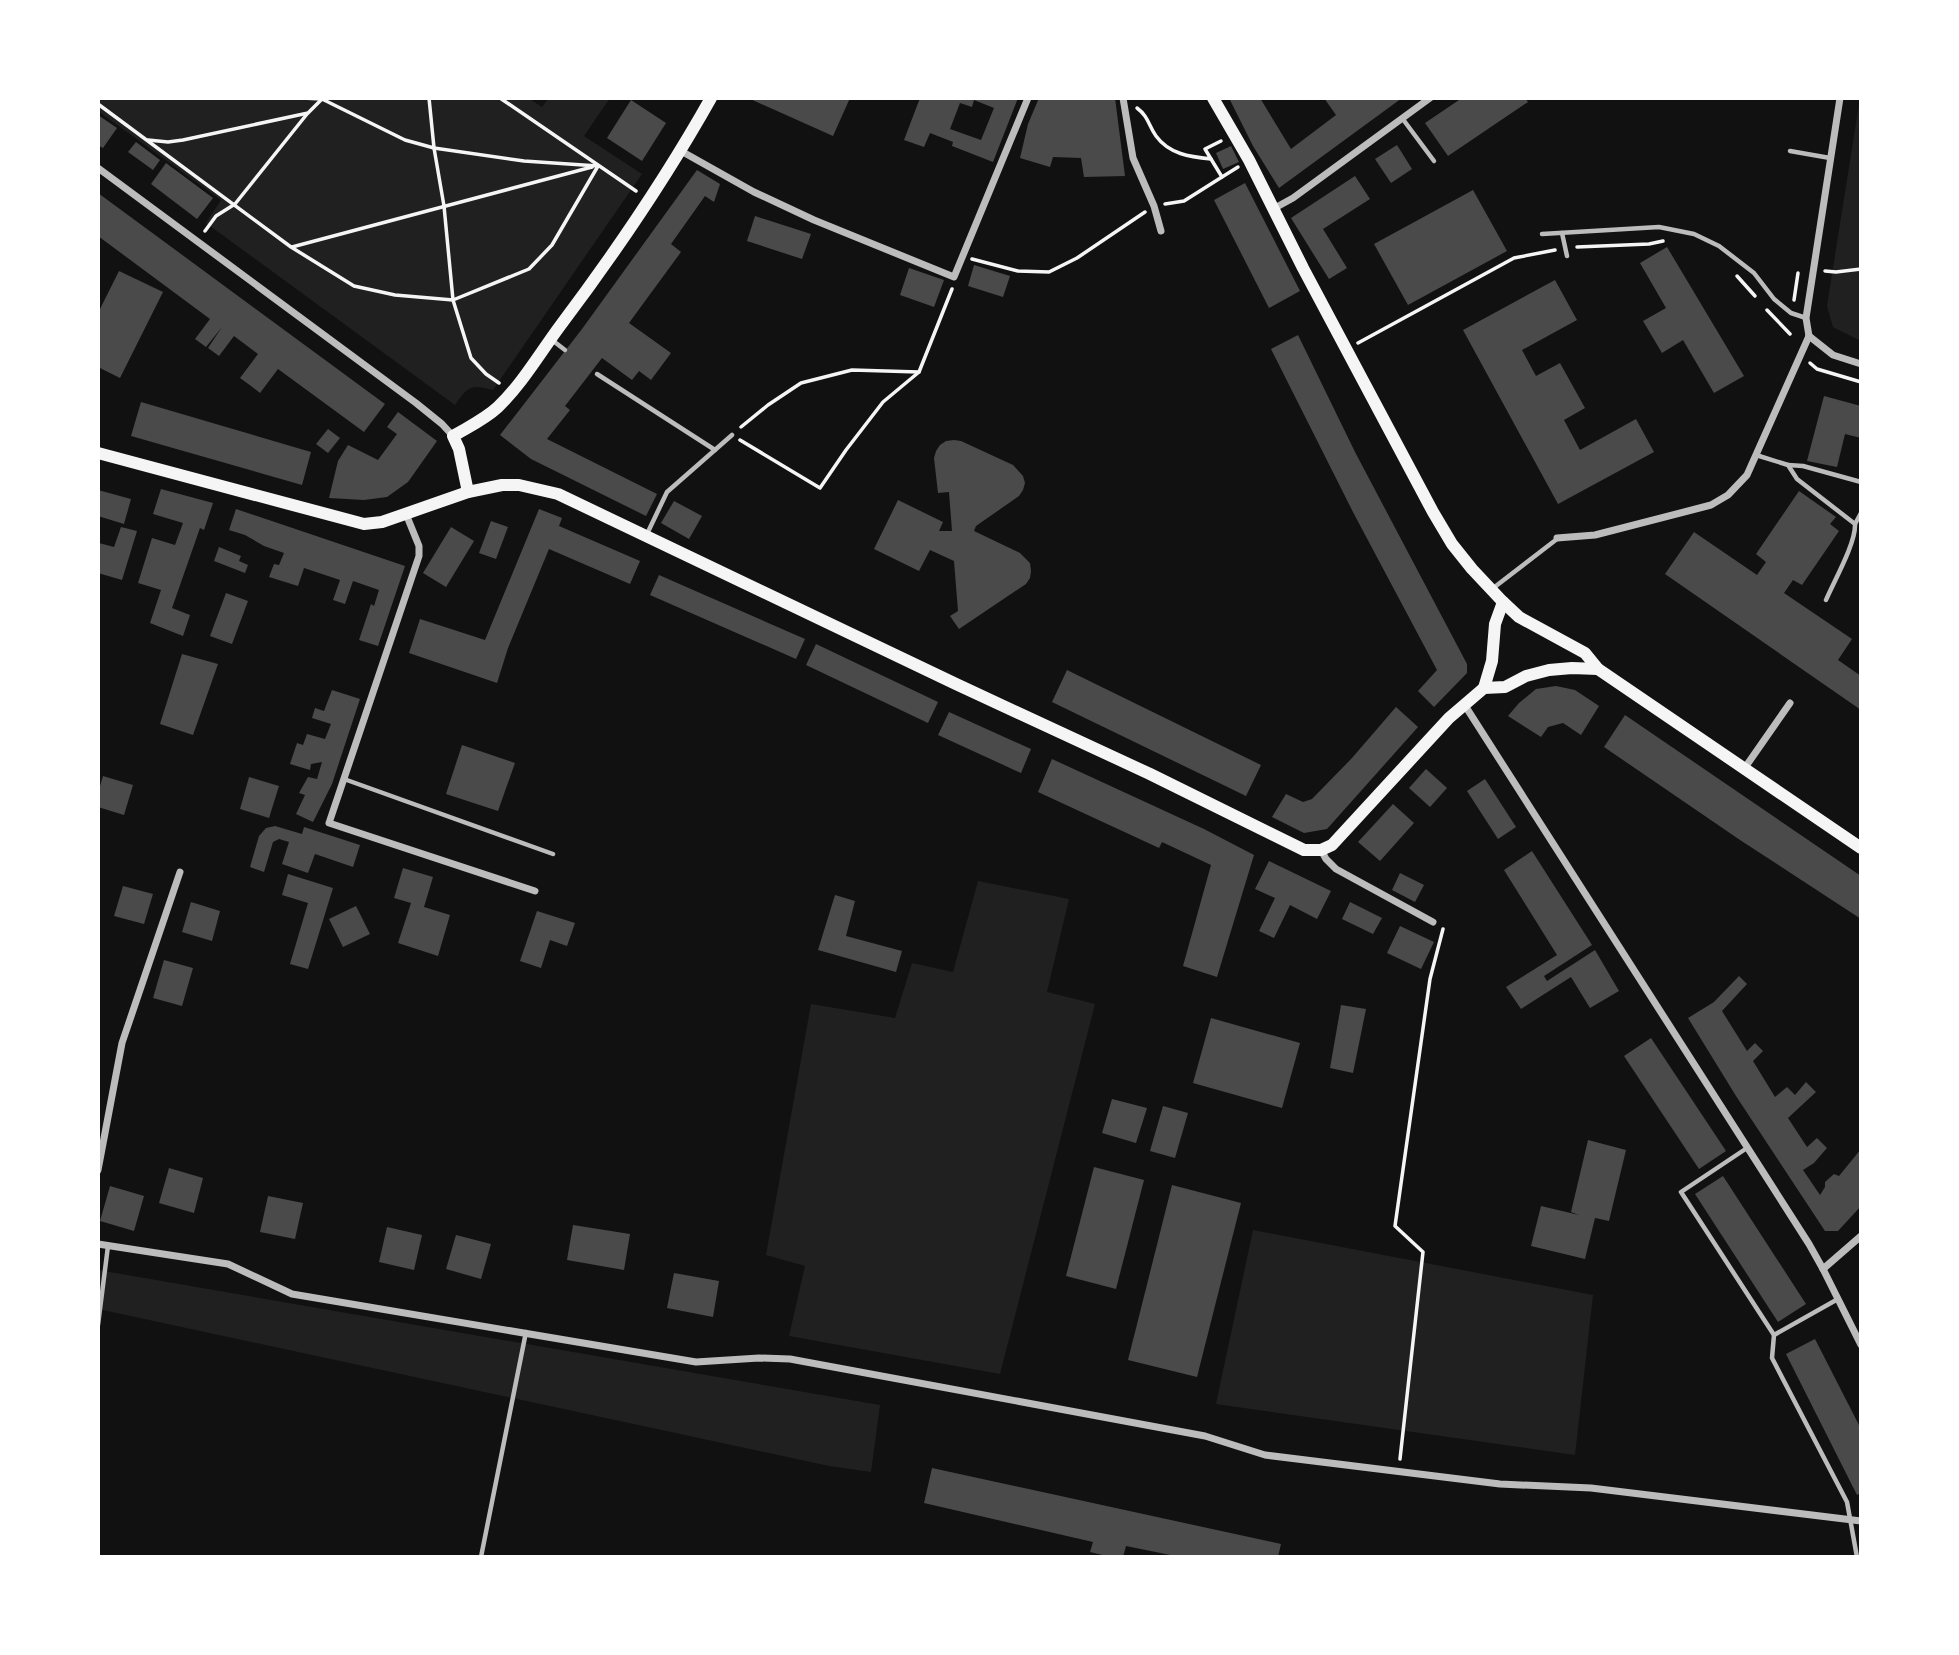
<svg xmlns="http://www.w3.org/2000/svg" width="1959" height="1655" viewBox="0 0 1959 1655" font-family="Commissioner,sans-serif">
	<rect width="100%" height="100%" fill="#111"/>
	<g fill="#202020">
		<path d="M98,98h430l14,9 7,-9h61l-26,38 58,38 -149,216c-22,-6 -25,-4 -38,15l-249,-182 15,-23 -123,-89z"/>
		<polygon points="1860,98 1861,98 1861,341 1833,327 1827,306"/>
		<polygon points="978,881 1069,899 1047,992 1095,1004 1000,1374 789,1336 805,1266 766,1255 811,1004 895,1018 912,963 953,972"/>
		<polygon points="1253,1230 1593,1295 1575,1455 1216,1404"/>
		<polygon points="98,1270 880,1405 871,1472 829,1466 98,1309"/>
	</g>
	<g fill="#4a4a4a" fill-rule="evenodd">
		<polygon points="748,98 850,98 833,136"/>
		<path d="M920,98h98l-25,64 -41,-16 1,-4 -23,-9 -6,14 -20,-7zM974,100l20,8 -13,32 -31,-11 10,-26 12,4z"/>
		<polygon points="1039,98 1115,98 1125,176 1084,177 1081,158 1053,157 1050,167 1020,158 1028,124"/>
		<polygon points="1229,98 1260,98 1291,149 1336,115 1324,98 1402,98 1279,188 1253,146"/>
		<polygon points="1462,98 1525,98 1528,102 1448,156 1425,123"/>
		<polygon points="631,100 666,123 642,161 607,138"/>
		<polygon points="98,115 117,128 103,148 98,145"/>
		<polygon points="136,142 160,160 153,170 128,152"/>
		<polygon points="1397,145 1412,169 1391,183 1375,159"/>
		<polygon points="1231,146 1239,162 1223,169 1216,153"/>
		<polygon points="166,163 213,198 197,219 151,184"/>
		<polygon points="697,170 720,184 714,202 705,196 671,244 681,252 629,323 671,353 651,380 639,371 632,380 602,358 565,406 570,410 547,439 657,494 646,516 531,459 500,435 582,329"/>
		<polygon points="1355,176 1370,199 1323,229 1347,268 1329,279 1291,218"/>
		<polygon points="1245,183 1300,291 1269,308 1214,200"/>
		<polygon points="1473,190 1507,251 1408,305 1374,244"/>
		<polygon points="98,193 385,404 364,432 278,369 260,393 251,386 240,378 258,354 234,336 219,356 208,348 222,327 206,347 195,339 210,319 98,236"/>
		<polygon points="755,216 811,234 802,259 747,241"/>
		<polygon points="1667,247 1744,376 1714,393 1683,340 1662,353 1643,321 1666,308 1640,263"/>
		<polygon points="974,265 1010,276 1003,297 968,286"/>
		<polygon points="909,268 944,280 934,307 900,295"/>
		<polygon points="119,271 163,292 120,378 98,367 98,313"/>
		<polygon points="1555,280 1577,320 1522,350 1536,376 1560,363 1585,408 1564,420 1580,450 1636,419 1654,452 1558,504 1463,330"/>
		<polygon points="1298,335 1355,452 1467,664 1467,673 1434,707 1418,691 1437,670 1354,514 1271,349"/>
		<polygon points="1824,396 1861,406 1861,438 1845,434 1837,467 1807,461"/>
		<polygon points="141,402 311,452 302,485 131,436"/>
		<polygon points="398,412 437,441 408,482 387,497 364,500 329,498 338,461 348,445 378,460 397,434 387,427"/>
		<polygon points="328,429 340,438 328,453 316,444"/>
		<polygon points="954,440 961,441 1013,465 1023,476 1025,483 1023,490 1019,496 976,526 974,531 1020,553 1030,563 1031,571 1030,578 1026,584 959,629 950,616 958,611 954,561 930,550 919,571 874,549 898,500 943,522 939,531 952,531 949,492 938,493 934,458 936,451 940,445 946,441"/>
		<polygon points="161,489 213,503 204,530 200,528 172,608 190,615 183,636 150,623 161,590 138,583 152,538 175,545 183,523 153,514"/>
		<polygon points="98,490 131,499 124,524 98,516"/>
		<polygon points="1799,491 1836,517 1830,524 1839,531 1802,585 1793,580 1784,593 1852,639 1838,660 1861,676 1861,710 1665,574 1694,532 1757,575 1766,562 1756,554"/>
		<polygon points="674,501 702,516 689,539 661,523"/>
		<polygon points="236,509 405,566 378,646 359,640 371,604 374,606 379,590 353,581 345,604 333,600 340,580 304,568 298,586 269,577 274,564 279,565 284,553 264,546 245,535 229,530"/>
		<polygon points="539,509 562,518 559,526 640,561 630,584 549,549 508,648 497,683 409,653 420,619 485,640"/>
		<polygon points="491,521 508,527 496,559 479,553"/>
		<polygon points="121,527 137,531 122,580 98,573 99,543 114,547"/>
		<polygon points="451,527 474,541 446,587 423,573"/>
		<polygon points="219,547 241,556 239,561 248,565 245,573 214,561"/>
		<polygon points="659,575 805,639 796,659 650,595"/>
		<polygon points="226,593 248,601 232,644 210,636"/>
		<polygon points="816,644 938,702 928,723 806,665"/>
		<polygon points="182,654 218,664 193,735 160,724"/>
		<polygon points="1067,670 1261,765 1246,796 1052,702"/>
		<polygon points="1556,686 1575,690 1599,706 1581,735 1563,723 1548,727 1541,737 1508,716 1519,703 1536,689"/>
		<polygon points="332,690 360,699 332,784 313,822 296,814 305,795 299,793 308,777 317,779 322,762 311,764 310,770 290,764 297,743 303,745 307,734 325,739 331,724 312,718 315,708 324,711"/>
		<polygon points="1396,707 1418,727 1327,829 1304,833 1272,817 1286,794 1303,802 1312,799 1352,758"/>
		<polygon points="949,712 1031,749 1021,773 938,735"/>
		<polygon points="1625,715 1861,876 1861,919 1740,840 1604,747"/>
		<polygon points="462,745 515,763 498,811 446,794"/>
		<polygon points="1052,759 1204,829 1254,855 1217,977 1183,966 1211,865 1162,842 1159,848 1038,792"/>
		<polygon points="1426,769 1447,788 1430,807 1409,788"/>
		<polygon points="103,776 133,785 124,815 98,807 98,785 100,786"/>
		<polygon points="249,777 279,786 269,818 240,809"/>
		<polygon points="1485,779 1516,827 1498,839 1467,791"/>
		<polygon points="1393,804 1414,823 1380,861 1358,842"/>
		<polygon points="275,826 302,834 304,827 360,845 353,867 315,854 308,873 282,864 289,842 279,839 273,842 264,872 250,867 259,836 266,828"/>
		<polygon points="1532,851 1592,945 1544,976 1547,981 1595,950 1619,991 1590,1008 1571,977 1521,1009 1506,987 1557,955 1504,870"/>
		<polygon points="1269,861 1331,891 1317,919 1290,905 1274,938 1259,931 1275,898 1255,889"/>
		<polygon points="403,868 433,877 424,907 450,915 438,956 398,943 411,903 394,898"/>
		<polygon points="1400,873 1424,885 1415,902 1392,890"/>
		<polygon points="288,874 333,888 308,969 290,964 308,903 282,895"/>
		<polygon points="123,886 153,894 144,924 114,916"/>
		<polygon points="835,895 855,901 846,936 902,951 896,972 818,950"/>
		<polygon points="191,902 220,911 212,941 182,932"/>
		<polygon points="1350,902 1382,918 1373,934 1342,919"/>
		<polygon points="356,906 370,934 343,947 329,919"/>
		<polygon points="537,911 575,923 567,946 550,940 541,968 520,961"/>
		<polygon points="1400,926 1434,942 1421,969 1387,953"/>
		<polygon points="164,960 193,968 182,1006 153,998"/>
		<polygon points="1739,976 1747,984 1722,1011 1747,1051 1755,1043 1763,1051 1753,1061 1775,1097 1787,1087 1795,1095 1806,1082 1816,1092 1788,1118 1807,1147 1817,1138 1827,1148 1814,1163 1803,1170 1820,1195 1825,1187 1825,1182 1834,1174 1839,1176 1861,1149 1861,1206 1838,1231 1825,1231 1736,1096 1688,1018 1714,1002"/>
		<polygon points="1341,1005 1366,1009 1353,1073 1330,1068"/>
		<polygon points="1211,1018 1300,1043 1282,1108 1193,1083"/>
		<polygon points="1651,1038 1726,1151 1699,1169 1624,1056"/>
		<polygon points="1112,1099 1147,1108 1136,1143 1102,1133"/>
		<polygon points="1163,1106 1188,1113 1175,1158 1150,1151"/>
		<polygon points="1588,1140 1626,1150 1609,1221 1595,1218 1585,1259 1531,1246 1541,1206 1579,1215 1571,1212"/>
		<polygon points="1094,1167 1144,1180 1116,1289 1066,1276"/>
		<polygon points="169,1168 203,1178 194,1213 159,1203"/>
		<polygon points="1723,1176 1806,1304 1778,1322 1695,1194"/>
		<polygon points="1172,1185 1241,1203 1197,1377 1128,1360"/>
		<polygon points="110,1186 144,1196 134,1231 100,1221"/>
		<polygon points="268,1196 303,1203 295,1239 260,1232"/>
		<polygon points="573,1225 630,1234 624,1270 567,1260"/>
		<polygon points="387,1227 422,1235 414,1270 379,1262"/>
		<polygon points="456,1235 491,1244 481,1279 446,1269"/>
		<polygon points="674,1273 719,1281 713,1317 667,1308"/>
		<polygon points="1815,1339 1861,1429 1861,1493 1857,1495 1786,1354"/>
		<polygon points="932,1468 1281,1544 1278,1557 1180,1557 1126,1546 1123,1557 1111,1557 1090,1552 1093,1542 924,1503"/>
	</g>
	<g fill="none" stroke-linecap="round" stroke-linejoin="round">
		<g stroke="#f5f5f5" stroke-width="3.5">
			<polyline points="302,98 322,99"/>
			<polyline points="429,98 434,148 444,206 453,300 471,358 486,374 499,383"/>
			<polyline points="500,98 636,191"/>
			<polyline points="98,104 291,247 354,286 395,295 453,300 529,269 552,245 598,166"/>
			<path d="M1137,108c12,9 11,17 19,28 13,18 34,21 55,23l-6,-10 16,-8"/>
			<polyline points="148,140 168,142 183,140 308,113 322,99 405,140 434,148 524,161 598,166"/>
			<polyline points="1211,159 1222,177 1238,167"/>
			<polyline points="1165,204 1184,201 1222,177"/>
			<polyline points="205,231 216,216 235,204 307,114"/>
			<polyline points="292,247 592,167"/>
			<polyline points="1577,247 1649,244 1663,241"/>
			<polyline points="972,259 1018,271 1049,272 1077,258 1145,212"/>
			<polyline points="1825,271 1836,272 1861,269"/>
			<polyline points="1737,276 1755,296"/>
			<polyline points="1794,300 1798,273"/>
			<polyline points="1767,310 1790,334"/>
			<polyline points="1358,343 1514,258 1555,250"/>
			<polyline points="1810,363 1817,369 1861,382"/>
			<polyline points="741,427 768,405 801,383 852,370 919,372"/>
			<polyline points="740,440 820,488 846,450 883,402 919,372 952,289"/>
			<polyline points="1400,1459 1423,1252 1395,1226 1430,979 1443,929"/>
		</g>
		<g stroke="#bcbcbc" stroke-width="4.5">
			<polyline points="1402,118 1434,161"/>
			<polyline points="1790,151 1830,158"/>
			<polyline points="1562,233 1567,256"/>
			<polyline points="1542,234 1659,227 1694,234 1719,246 1754,273 1774,299 1791,313 1806,318"/>
			<polyline points="552,340 565,350"/>
			<polyline points="597,374 715,450"/>
			<path d="M1756,455l32,10 9,14 58,45c1,19 -21,57 -29,76"/>
			<polyline points="1788,465 1803,466 1861,482"/>
			<polyline points="1855,524 1861,513"/>
			<polyline points="647,534 667,492 732,435"/>
			<polyline points="1492,589 1557,539"/>
			<polyline points="344,779 553,854"/>
			<polyline points="1747,1148 1681,1192 1774,1335 1772,1358 1847,1502 1857,1557"/>
			<polyline points="98,1325 108,1246"/>
			<polyline points="1774,1335 1838,1299"/>
			<polyline points="481,1557 526,1332"/>
		</g>
		<g stroke="#bcbcbc" stroke-width="7">
			<polyline points="1123,98 1133,158 1154,206 1161,231"/>
			<polyline points="681,151 754,192 814,220 954,277 1028,98"/>
			<polyline points="98,168 416,403 442,424 453,436"/>
			<polyline points="1273,209 1293,198 1430,98"/>
			<polyline points="1809,336 1806,318 1840,98"/>
			<polyline points="1809,336 1833,355 1861,364"/>
			<polyline points="406,514 419,546 419,556 329,823 535,891"/>
			<polyline points="1557,538 1595,535 1711,505 1728,495 1747,475 1809,336"/>
			<polyline points="1464,704 1809,1244 1823,1269 1861,1345"/>
			<polyline points="1744,769 1790,703"/>
			<polyline points="1321,850 1326,859 1336,869 1433,922"/>
			<polyline points="98,1170 122,1043 180,872"/>
			<polyline points="98,1244 228,1264 292,1294 696,1362 759,1358 790,1359 1205,1436 1265,1455 1500,1484 1591,1488 1861,1521"/>
			<polyline points="1823,1269 1861,1236"/>
		</g>
		<g stroke="#f5f5f5" stroke-width="12">
			<polyline points="1213,98 1249,160 1303,268 1433,512 1452,544 1472,569 1503,602 1519,617 1585,653 1598,669 1861,848"/>
			<polyline points="98,453 364,524 382,522 468,492 502,485 519,485 558,494 956,684 1150,774 1304,850 1321,850 1332,845 1449,718 1484,688 1505,687 1526,676 1549,670 1572,668 1598,669"/>
			<path d="M468,492l-9,-43 -6,-13c15,-9 31,-16 45,-29 24,-23 42,-54 62,-81 55,-73 106,-148 151,-228"/>
			<polyline points="1484,688 1492,661 1495,624 1503,602"/>
		</g>
	</g>
	<rect width="1959" height="1655" fill="none" stroke="#ffffff" stroke-width="200"/>
</svg>
